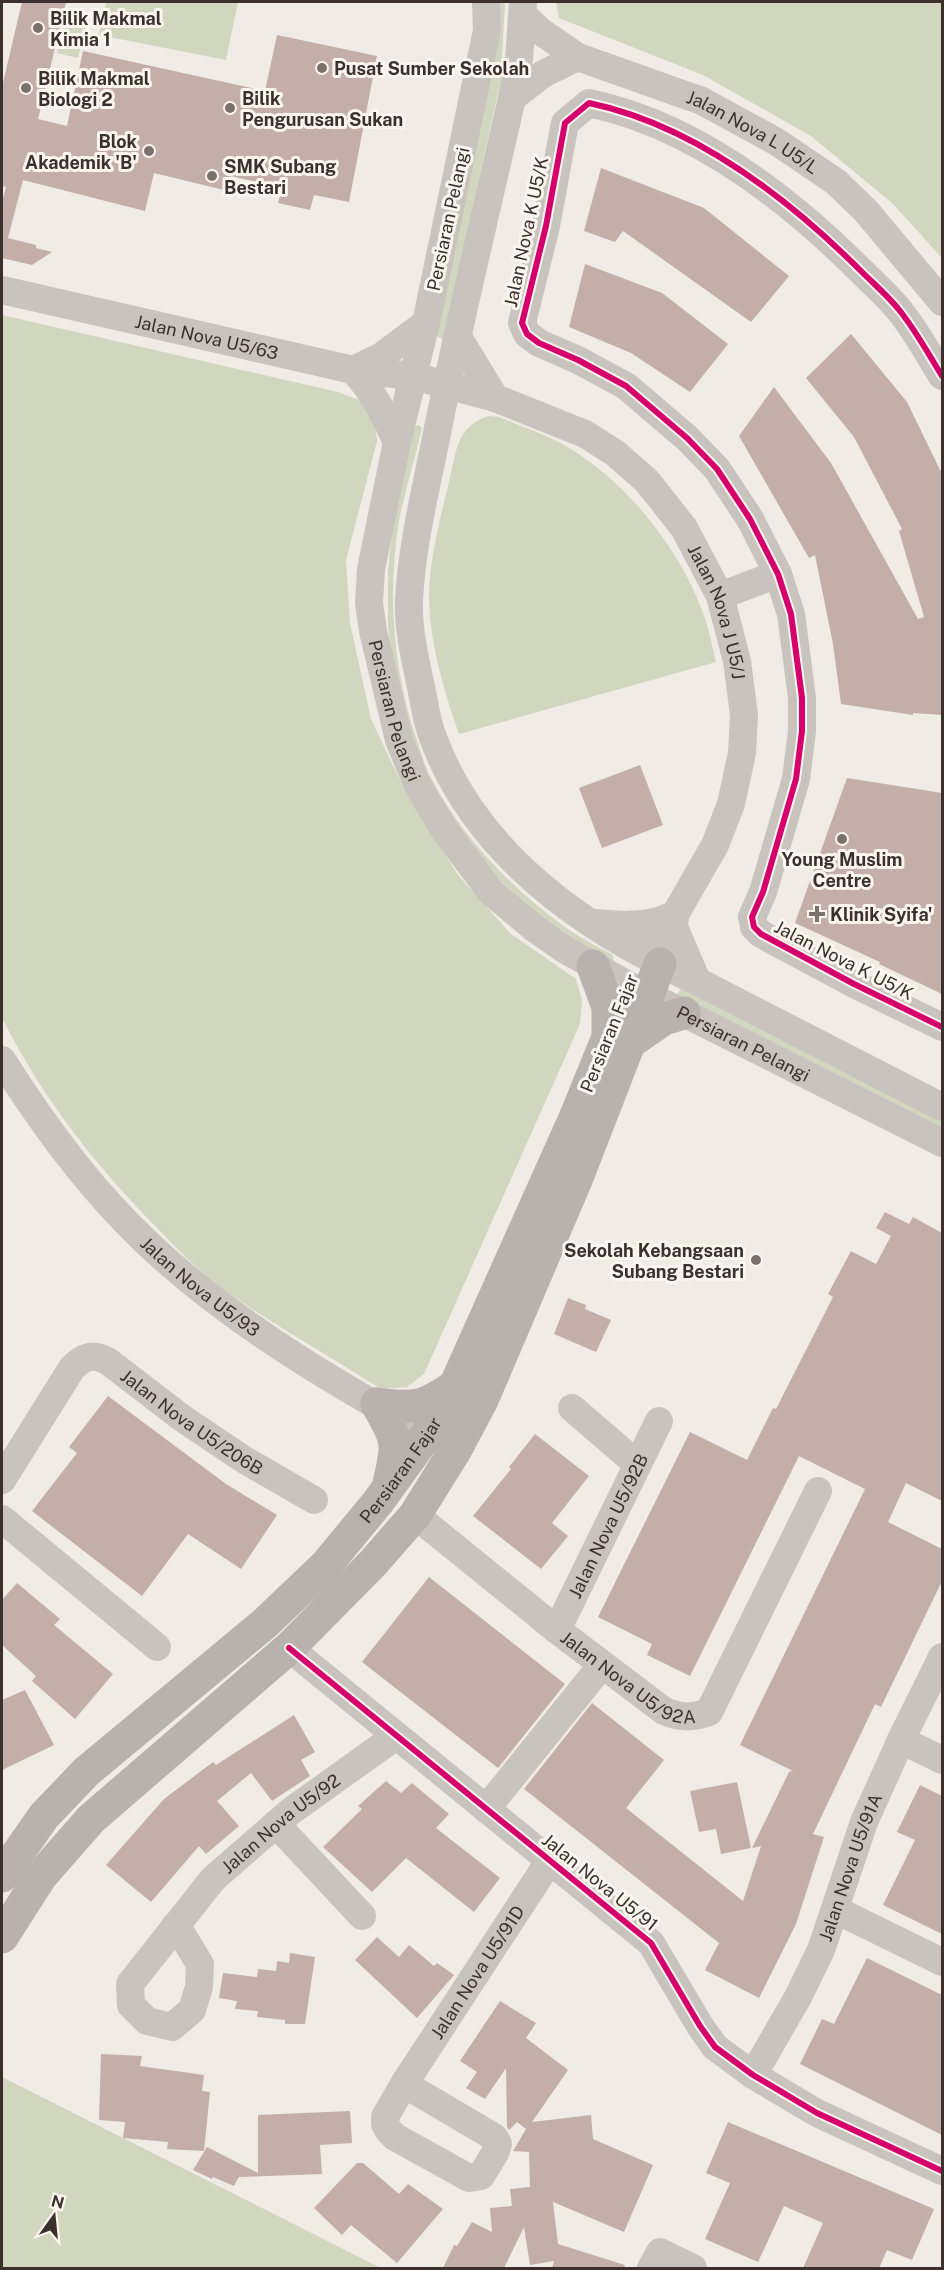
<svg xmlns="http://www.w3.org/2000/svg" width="944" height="2270" viewBox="0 0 944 2270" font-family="'Public Sans',sans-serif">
	<rect width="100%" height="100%" fill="#f0ebe5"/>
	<g fill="#d1d6bf">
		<polygon points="106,2 238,2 226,60 99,35"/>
		<polygon points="496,2 505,2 501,80 443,339 434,336"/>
		<polygon points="556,2 942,2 942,258 892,203 811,136 703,75 559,18"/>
		<polygon points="66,11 88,16 78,58 57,53"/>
		<path d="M2,315l336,77 21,8 16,19 2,22 -31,119 4,63 21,96 35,74 52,82 53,59 65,45 6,21 -2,24 -156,350 -17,13 -26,2c-50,-32 -102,-61 -151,-95 -26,-18 -49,-41 -71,-64 -64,-65 -116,-131 -157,-212z"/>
		<path d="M488,416l11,1c21,9 43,16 63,27 61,33 118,104 141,169 6,16 9,33 13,49l-257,72c-15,-43 -30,-93 -30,-139 1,-38 11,-76 20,-113 7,-29 7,-55 39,-66z"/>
		<path d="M419,425l3,3c-7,31 -17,62 -23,93 -12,74 -6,154 20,225 3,10 6,21 11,30 31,61 84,115 139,154 14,9 29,17 44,25v5l-4,2 -76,-51 -42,-39 -35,-44 -31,-50 -32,-100 -5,-54v-52l5,-52 21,-94z"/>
		<polygon points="681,988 942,1119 942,1129 677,995"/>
		<polygon points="2,2077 381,2268 2,2268"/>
	</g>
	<g fill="#c3afa7">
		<polygon points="22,2 66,2 38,119 67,126 83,51 265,91 277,35 377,56 349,202 314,195 310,210 278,203 282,188 231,176 228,191 154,173 145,211 23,180 8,238 36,245 36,248 52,252 32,265 2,258 2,202 6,187 2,186 2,87"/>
		<polygon points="601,168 704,208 789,276 751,322 623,231 615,242 584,231"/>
		<polygon points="585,264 662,293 728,344 690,392 631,353 569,327"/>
		<polygon points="851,334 907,402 942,474 942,715 913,713 913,715 841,704 833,644 815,555 809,558 739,436 774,387 831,463 918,619 924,617 899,531 902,529 854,437 806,378"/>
		<polygon points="640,765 663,825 602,848 579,788"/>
		<polygon points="847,778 942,793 942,994 879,964 880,962 795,923"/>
		<polygon points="885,1212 909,1224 913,1217 942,1233 942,1501 906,1483 888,1522 942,1549 942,1581 881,1707 875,1704 813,1834 824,1837 796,1924 759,1998 705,1970 719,1943 524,1789 592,1703 664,1760 626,1808 743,1901 761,1846 752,1848 789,1772 793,1771 740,1745 865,1489 799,1456 690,1676 647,1655 652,1644 598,1617 690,1432 747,1460 773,1408 776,1409 833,1297 828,1294 851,1251 876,1264 891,1236 876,1228"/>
		<polygon points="568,1298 586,1305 585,1309 611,1320 596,1352 554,1334"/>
		<polygon points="108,1396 226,1484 277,1515 241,1569 188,1534 142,1596 32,1511 77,1453 69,1447"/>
		<polygon points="535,1434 589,1476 552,1523 568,1536 541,1569 473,1516 511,1469 509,1467"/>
		<polygon points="429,1577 565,1684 498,1768 362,1662"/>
		<polygon points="17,1583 60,1619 54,1625 113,1674 75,1719 32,1681 36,1676 2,1645 2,1600"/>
		<polygon points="25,1690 54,1745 2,1770 2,1700"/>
		<polygon points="294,1715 315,1752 301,1760 310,1776 272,1801 251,1773 217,1801 239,1826 206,1854 199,1846 151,1902 106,1865 164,1799 213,1762 216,1765"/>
		<polygon points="386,1781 401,1793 412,1783 449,1814 436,1828 500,1878 474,1912 406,1858 372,1892 323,1847 362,1809 358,1806"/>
		<polygon points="737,1782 751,1848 721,1854 716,1829 699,1832 690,1791"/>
		<polygon points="920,1785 942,1796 942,1934 883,1905 915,1840 897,1832"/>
		<polygon points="377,1937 399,1957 409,1945 434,1966 437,1963 454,1975 417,2018 355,1960"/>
		<polygon points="290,1953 315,1957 305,2024 285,2024 285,2020 257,2017 258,2011 235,2009 237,2001 219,1998 223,1973 257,1977 258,1969 276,1971 277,1961 289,1963"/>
		<polygon points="867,1958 942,1995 942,2135 800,2064 822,2019 834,2024"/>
		<polygon points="500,2001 536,2023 526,2038 568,2070 532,2122 591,2115 593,2139 653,2165 624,2232 553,2202 558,2244 625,2265 624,2268 552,2268 554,2261 530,2265 524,2227 504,2268 443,2268 454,2245 457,2246 472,2222 492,2232 490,2208 512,2206 510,2189 530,2187 529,2152 513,2151 526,2129 517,2122 509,2130 507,2127 506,2068 485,2099 466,2088 477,2072 460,2061"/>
		<polygon points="101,2054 142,2056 140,2066 204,2075 202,2091 210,2092 204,2151 167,2149 168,2142 123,2138 125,2122 99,2120"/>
		<polygon points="350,2111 352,2143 320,2145 322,2174 239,2177 234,2186 213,2177 212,2179 193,2170 207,2147 258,2173 258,2115"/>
		<polygon points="728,2122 934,2209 912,2260 887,2250 879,2268 803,2268 823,2223 784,2206 758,2262 705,2239 730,2183 706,2173"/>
		<polygon points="357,2163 363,2163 399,2194 408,2184 443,2209 397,2263 351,2225 342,2235 314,2208"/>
	</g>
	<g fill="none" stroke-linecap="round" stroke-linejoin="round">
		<g stroke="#c9c3be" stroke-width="28">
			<path id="s1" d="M486,2l1,28 -61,293 -29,119 -26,127 -2,34 4,28 26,109 19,46 27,45 46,61 43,36 30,21 64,36 314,158"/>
			<path d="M523,2l-4,57 -7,39c-25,110 -52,220 -74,330 -11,57 -26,114 -29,172 -1,29 6,59 12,87 3,14 5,30 10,45 42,121 154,199 266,249l245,126"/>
			<path id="s2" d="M523,15l17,16 38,26 124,44 75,41 59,40 30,29 76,91"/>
			<polyline points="512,98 543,74 578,57"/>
			<path id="s3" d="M2,290l351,80 60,6 82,22 90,36 30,19 32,28 37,47 36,68 17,65 7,54 -2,38 -11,51 -16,41 -54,94 -20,14"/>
			<polyline points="458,337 495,398"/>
			<polyline points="353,370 382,356 426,323"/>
			<path d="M353,370c21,22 31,45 44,72"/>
			<path d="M942,376c-13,-21 -26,-45 -42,-65 -11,-14 -26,-27 -38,-39 -75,-75 -168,-147 -273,-169l-24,20 -19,103 -24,97 5,11 12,9 39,17 48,26 61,52 30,31 33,50 28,55 13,40 11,84v33l-6,48 -33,113 -11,25 2,10 7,7 93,50 88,43"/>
			<polyline points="720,596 778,574"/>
			<polyline points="675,914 674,927 697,981"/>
			<path d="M595,923c28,2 54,5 80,-9"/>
			<path id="s4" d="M2,1060c41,65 87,128 143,181 86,82 196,146 300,203"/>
			<polyline points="572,1408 637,1464"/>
			<path id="s5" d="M2,1480l70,-112c12,-12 22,-15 37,-6l73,56 61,41 71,41"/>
			<path id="s6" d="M415,1515l142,115 107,81c17,7 28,7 45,1l109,-221"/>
			<polyline points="2,1519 157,1647"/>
			<path id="s7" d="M557,1630l102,-209"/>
			<polyline points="289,1648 651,1943 700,2026 715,2047 753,2075 817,2113 942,2171"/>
			<polyline points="901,1740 942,1760"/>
			<polyline points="486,1809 602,1665"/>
			<polyline points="276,1824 362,1916"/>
			<polyline points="836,1910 942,1962"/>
			<path id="s8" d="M176,1925l24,39 -1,23 -7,23 -20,17 -25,-6 -16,-16 -1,-21 83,-105 78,-68 105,-75"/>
			<path id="s9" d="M753,2075l45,-78 23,-47 43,-128 37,-82 41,-83"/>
			<path id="s10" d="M404,2084l90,53 4,7 -3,9 -14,23 -12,2 -74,-41 -6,-6 -4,-7v-7l19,-33 146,-224"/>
			<polyline points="651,2268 660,2252 693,2268"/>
		</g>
		<g stroke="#b8b1ad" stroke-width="33">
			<polyline points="593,966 608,1007 608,1038"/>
			<polyline points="629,1043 664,1019 684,1013"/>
			<path d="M377,1404c21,38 22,37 12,79"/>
			<path d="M377,1404c39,5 45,4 78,-18"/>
			<path id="s11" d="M2,1876l42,-60 42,-44 178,-148 62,-59 52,-63 49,-68 28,-48 120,-268 38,-93"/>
			<polyline points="2,1937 41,1876 91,1819 289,1648 373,1563 415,1515 456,1449 482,1400 576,1180 660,964"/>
		</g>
		<g stroke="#fbf5ee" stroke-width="10">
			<g id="cycleway">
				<path d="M942,376c-13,-21 -26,-45 -42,-65 -11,-14 -26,-27 -38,-39 -75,-75 -168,-147 -273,-169l-24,20 -19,103 -24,97 5,11 12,9 39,17 48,26 61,52 30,31 33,50 28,55 13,40 11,84v33l-6,48 -33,113 -11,25 2,10 7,7 93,50 88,43"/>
				<polyline points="289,1648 651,1943 700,2026 715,2047 753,2075 817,2113 942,2171"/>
			</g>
		</g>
		<use href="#cycleway" stroke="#d6006c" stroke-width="6"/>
	</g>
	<g fill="#7a716c" stroke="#fbf5ee" stroke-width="2">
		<circle cx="38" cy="28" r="6"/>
		<circle cx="322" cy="68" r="6"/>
		<circle cx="26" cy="88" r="6"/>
		<circle cx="230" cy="108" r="6"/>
		<circle cx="149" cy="151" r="6"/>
		<circle cx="212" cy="176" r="6"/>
		<circle cx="842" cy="839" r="6"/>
		<path d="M814 905h6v6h6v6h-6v6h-6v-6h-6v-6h6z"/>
		<circle cx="756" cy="1260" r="6"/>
	</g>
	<g text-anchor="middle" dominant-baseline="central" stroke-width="6" stroke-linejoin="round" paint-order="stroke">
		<g font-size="18" font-weight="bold" fill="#3b302b" stroke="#fbf5ee" text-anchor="start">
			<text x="50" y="18">Bilik Makmal<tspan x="50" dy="21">Kimia 1</tspan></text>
			<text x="334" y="68">Pusat Sumber Sekolah</text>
			<text x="38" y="78">Bilik Makmal<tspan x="38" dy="21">Biologi 2</tspan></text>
			<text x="242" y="98">Bilik<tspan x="242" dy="21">Pengurusan Sukan</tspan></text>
			<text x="137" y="141" text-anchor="end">Blok<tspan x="137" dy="21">Akademik 'B'</tspan></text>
			<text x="224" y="166">SMK Subang<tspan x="224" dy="21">Bestari</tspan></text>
			<text x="842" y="859" text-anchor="middle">Young Muslim<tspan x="842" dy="21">Centre</tspan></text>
			<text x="830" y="914">Klinik Syifa'</text>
			<text x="744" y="1250" text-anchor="end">Sekolah Kebangsaan<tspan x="744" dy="21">Subang Bestari</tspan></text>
		</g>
		<g font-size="18" fill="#3b302b" stroke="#fbf5ee">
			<text stroke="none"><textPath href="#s2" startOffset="260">Jalan Nova L U5/L</textPath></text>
			<text transform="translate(448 219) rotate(-78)">Persiaran Pelangi</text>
			<text transform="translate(526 232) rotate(-78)">Jalan Nova K U5/K</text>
			<text stroke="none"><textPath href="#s3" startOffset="210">Jalan Nova U5/63</textPath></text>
			<text stroke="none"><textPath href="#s3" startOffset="831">Jalan Nova J U5/J</textPath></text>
			<text stroke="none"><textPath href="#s1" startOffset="724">Persiaran Pelangi</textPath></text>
			<text transform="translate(844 960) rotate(27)">Jalan Nova K U5/K</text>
			<text transform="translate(609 1033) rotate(-68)">Persiaran Fajar</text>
			<text stroke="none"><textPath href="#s1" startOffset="1228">Persiaran Pelangi</textPath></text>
			<text stroke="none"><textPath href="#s4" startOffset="303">Jalan Nova U5/93</textPath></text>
			<text stroke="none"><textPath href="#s5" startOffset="276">Jalan Nova U5/206B</textPath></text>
			<text stroke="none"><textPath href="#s11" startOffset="572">Persiaran Fajar</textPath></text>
			<text stroke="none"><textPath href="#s7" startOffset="116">Jalan Nova U5/92B</textPath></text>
			<text stroke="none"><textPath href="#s6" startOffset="270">Jalan Nova U5/92A</textPath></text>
			<text stroke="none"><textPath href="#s8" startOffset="410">Jalan Nova U5/92</textPath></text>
			<text stroke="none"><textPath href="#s9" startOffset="230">Jalan Nova U5/91A</textPath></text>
			<text transform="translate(600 1882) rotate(39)">Jalan Nova U5/91</text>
			<text stroke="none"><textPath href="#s10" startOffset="441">Jalan Nova U5/91D</textPath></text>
		</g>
	</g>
	<rect width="944" height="2270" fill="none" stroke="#3b302b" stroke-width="6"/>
	<g transform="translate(54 2216) rotate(15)" stroke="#fbf5ee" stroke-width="4.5" paint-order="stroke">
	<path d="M0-4.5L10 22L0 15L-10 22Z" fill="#3b302b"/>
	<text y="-9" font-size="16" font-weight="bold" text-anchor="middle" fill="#3b302b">N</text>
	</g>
</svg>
